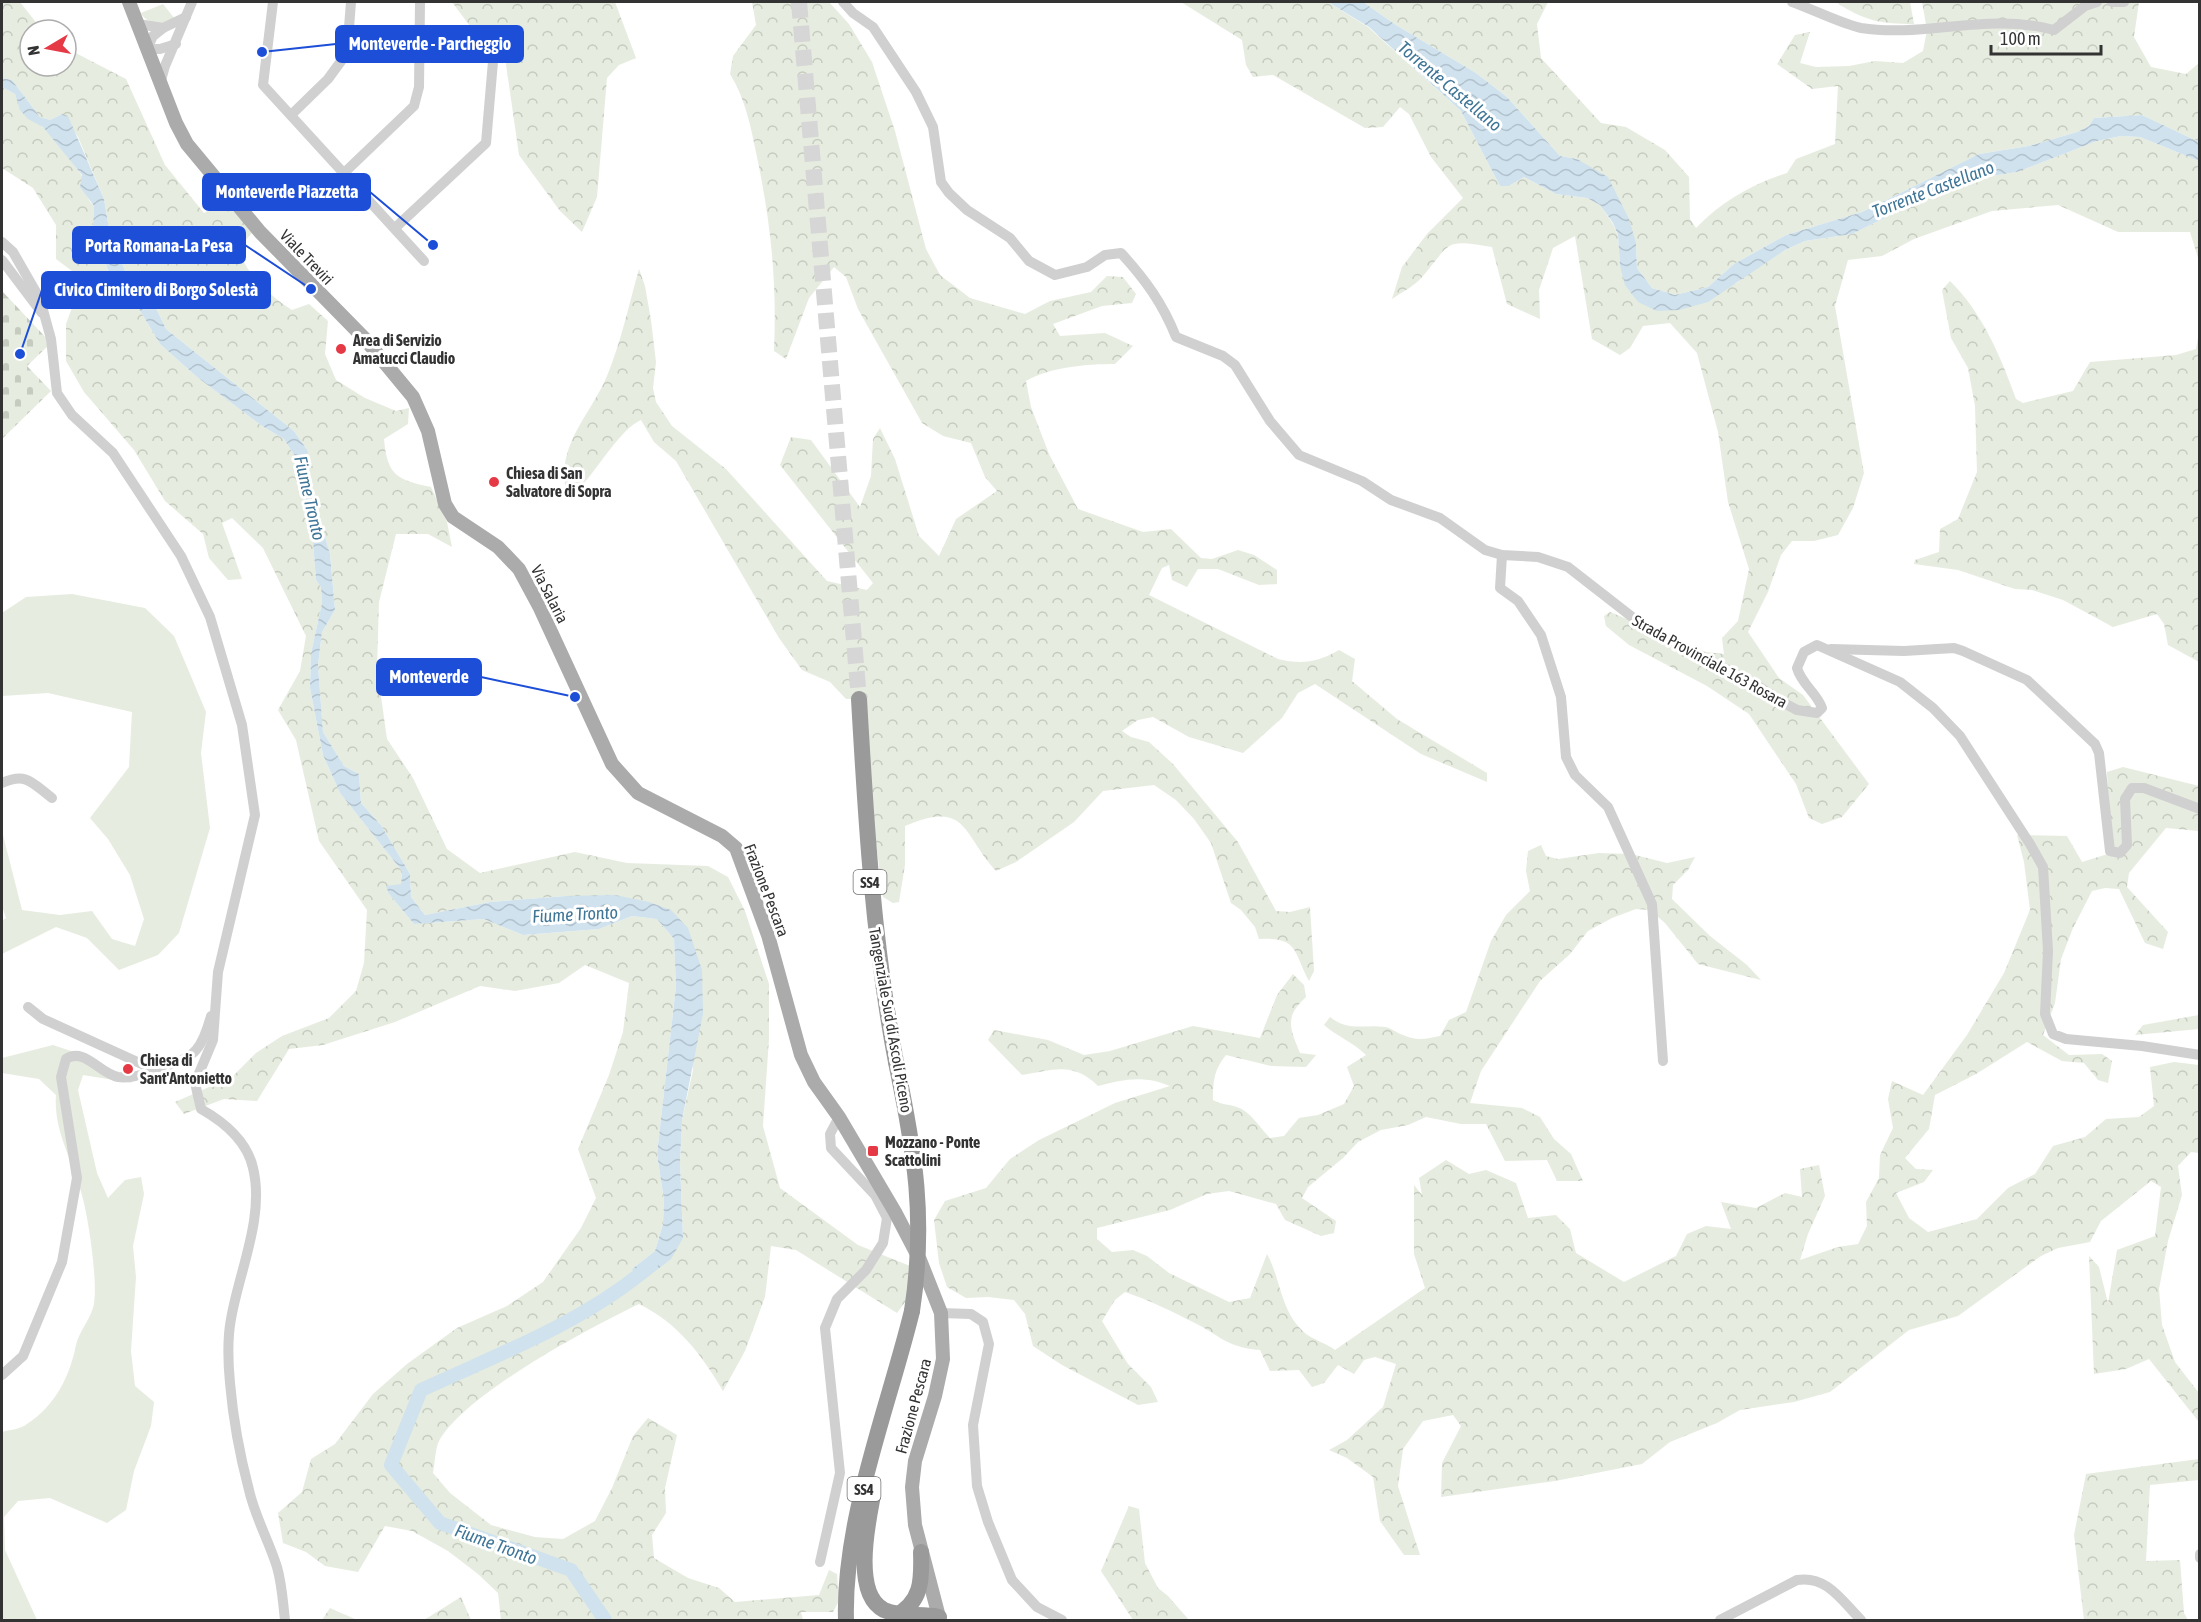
<svg xmlns="http://www.w3.org/2000/svg" width="2201" height="1622" viewBox="0 0 2201 1622" font-family="'Asap Condensed',sans-serif">
	<defs>
		<pattern id="forest-crowns" width="20" height="18" patternUnits="userSpaceOnUse" patternTransform="scale(1.5)"><rect width="20" height="18" fill="#e6ecdf"/><path d="M2 6a3 3 0 1 1 6 0M12 15a3 3 0 1 1 6 0" fill="none" stroke="#c6cbc0"/></pattern>
		<pattern id="cemetery-stones" width="16" height="16" patternUnits="userSpaceOnUse" patternTransform="scale(1.5)"><rect width="16" height="16" fill="#e6ecdf"/><path d="M2 7V4a2 2 0 0 1 4 0v3zM10 15v-3a2 2 0 0 1 4 0v3z" fill="#c6cbc0"/></pattern>
		<pattern id="water-waves" width="16" height="10" patternUnits="userSpaceOnUse" patternTransform="scale(1.5)"><rect width="16" height="10" fill="#cfe2ee"/><path d="M0 5q4-4 8 0t8 0" fill="none" stroke="#b2c2cd"/></pattern>
	</defs>
	<rect width="100%" height="100%" fill="#fff"/>
	<g fill="#e6ecdf">
		<path d="M163,4l12,15c-12,6 -28,6 -34,-6z"/>
		<polygon points="72,594 145,608 174,636 206,712 201,753 210,828 179,933 158,955 119,970 87,938 56,927 2,954 2,921 6,918 2,906 2,831 22,910 60,915 92,911 112,939 135,946 144,919 130,875 108,839 90,818 129,767 132,712 48,693 2,696 2,613 26,597"/>
		<path d="M53,1045l39,13 40,25 -49,-8 -5,15 19,83 11,25 17,-18 16,-3 3,17 -11,52 3,31 -5,74 4,35 19,16 -3,24 -17,45 -8,39 -19,13 -57,-25 -32,3 -14,16 1,33 32,70h-35v-188c7,-2 19,-3 25,-8 28,-18 43,-48 49,-79 3,-13 13,-24 17,-37 6,-20 -4,-86 -10,-109 -8,-35 -30,-67 -27,-104l-17,-16 -37,-6v-15z"/>
	</g>
	<g fill="url(#forest-crowns)">
		<path d="M2,2h18l22,28h-12v36h36v-18l60,31 39,86 39,48 21,-10 32,24 -19,22c11,29 29,44 54,61l17,-6 19,17 -3,33 11,26 29,18 31,13 13,-3 -1,16 -24,15c3,36 13,41 47,48l16,35 5,25 -24,-13h-32l-17,68 -2,66 10,71 26,39 34,71 33,24 95,-21 52,11 81,3 20,11 17,34 24,73v55l-6,87 17,62 78,57 52,21 -2,32 -11,15 -101,-63 -25,-4 -6,51 -20,54 -22,40c-21,-36 -45,-68 -84,-87 -50,24 -174,90 -200,137 -4,8 -4,22 -6,32l17,20 41,32 44,12 28,2 32,-18 17,-33 21,-52 15,-18 29,17 -12,53 1,25 -14,22 2,23 34,20 31,10 16,14 84,-7 10,-25 8,4 2,27 -6,11h-32l2,8h-302l-3,-27 -20,-19 -30,-23 -36,-20 -27,-5 -27,46 -33,-6 -19,-14 -23,-9 -5,-30 24,-21 9,-33 24,-15 38,-50 34,-30 50,-36 50,-22 36,-24 38,-54 15,-30 -18,-49 31,-74 14,-43 6,-49 -44,-18 -26,18 -44,8 -35,-5 -85,36 -72,23 -34,4 -32,52 -33,-2 -40,15 -9,-12 57,-25 24,-24 26,-17 47,-18 27,-27 8,-28 3,-53 -48,-69 -23,-101 -18,-30 22,-39 6,-35 -43,-88 -31,-30 -10,5 20,56 -14,1 -19,-22 -6,-24 -38,-33 -31,-51 -50,-58 -18,-31v-37l11,-30 -5,-23 -16,-12v-34l-23,-37 -31,-20v-81l13,7c9,27 11,18 29,34 13,12 25,30 36,45 7,11 3,23 14,33l-1,21 15,43 21,22 31,52 37,33 65,49 22,13 16,25 13,78 3,38 5,7 1,16 -11,50 -1,35 13,67 17,38 62,78 -1,13 -12,10 25,30 70,-5 39,16 76,-6 33,-13 25,3 17,20 2,47 -19,168 7,46 -1,24 -8,27 -23,18 51,-31 -3,-76 2,-42 11,-50 -22,-160 -88,-14h-17l-76,6 -65,13 -14,-18 -1,-23 -29,-49 -20,-22 -2,-29 -15,-8 -21,-34 -5,-67 4,-33 13,-22 -5,-56 -23,-78 1,-25 -14,-20 -128,-102 -10,-21 -31,-37 -16,-42 -5,-30 -26,-62 -16,-23 -12,6 -10,-3 -28,-37 -10,-2z"/>
		<polygon points="452,2 615,2 636,58 619,65 607,78 597,197 582,232 560,211 519,155 504,50 479,38"/>
		<path d="M752,2h77l20,22 23,38 23,69 31,118 14,26 30,23 55,16 25,-13 41,-9 16,-16 16,1 13,17 -4,9 -30,3 -49,18 7,12 45,-3 28,13 -18,18c-28,0 -65,3 -89,17l5,26 18,47 29,55 65,23 28,-3 30,29 11,1 26,-9 16,5 23,15v14l-18,1 -41,-16h-20l-11,18 -15,-7 -3,-15 -7,3 -13,27 129,64c23,6 41,3 61,-9l16,9 -3,22 45,38 90,54v9l-66,-28 -106,-70 -17,9 -16,25 -39,35 -54,-16 -36,-20 -15,3 -16,11 9,6 18,5 24,22 65,78 38,69 14,1 20,-5 4,64 -5,10c-16,-30 -10,-44 -50,-42l-4,-12 -14,-17 -10,-7 -20,-60 -17,-24 -18,-19 -22,-15 -51,6 -29,31 -58,40 -20,9c-34,-37 -28,-72 -91,-45v39l-6,37 -6,1 -10,-6 -9,-69 -10,-129h-18l-16,-17 -28,-12 -23,-32 -103,-177 -22,-19 -13,-22c-20,9 -41,45 -57,63l-19,2c-6,-43 26,-71 42,-109 14,-34 22,-72 32,-107l6,17 6,34 5,42 -3,26 3,14 16,24 54,43 101,112 40,9 6,-7 -93,-118 11,-28 20,3 49,67 11,-31 2,-37 7,-11 15,31 24,77 20,20 17,-37 41,-28 -12,-14 -14,-34 -28,-7 -21,-13 -64,-114 -12,-32 -12,-10 -25,31 -23,61 -12,-8c3,-69 -3,-127 -17,-194 -6,-29 -11,-57 -27,-83l3,-18 23,-31z"/>
		<path d="M1181,2h147l40,25 93,84 39,75h9l15,-9 32,17 31,4 13,7 13,19 5,12 2,30 18,36 99,-19 14,-12 34,-21 20,-9 47,-7 73,-36 53,-20 39,-6 80,-31 24,-5 19,1 59,24v100l-9,-29h-72l-60,-27 -66,6 -78,28 -32,17 -34,4 -13,46 29,167 -11,35 -15,27 -24,6h-22l-11,14 -13,37 -20,40 31,46 24,17 66,89 -27,33 -20,7 -13,-6 -13,-34 -47,-70 -42,-28 -78,-41 -23,-19 -2,-10 6,-4 96,40 18,2 -2,-16 16,-17 11,-52 -21,-67 -10,-70 -21,-79 -27,-30 -27,3 -13,22 -10,7 -28,-16 -17,-103 -22,12 -14,42 1,29 -33,-15 -15,-57c-49,-8 -40,-5 -69,29 -8,10 -21,16 -31,23l10,-32 25,-33 36,-36 -32,-41 -22,-43 -9,-7 -17,20 -18,1 -92,-53 -20,2 -7,-12 -4,-25z"/>
		<path d="M1363,2h185l-11,22 4,34 60,65 25,4 39,23 24,27 1,42 6,9c25,-26 56,-44 91,-55l9,-14 39,-15 3,-58 -26,3 -35,-25 18,-29 15,-3 -10,31 16,4 33,-1 26,-5 28,2 20,-12 4,-21 -5,-28h217l-5,35 17,30 35,7 13,-11v79l-57,-27 -48,3 -5,8 -12,6 -48,14 -50,8 -117,58 -76,23 -52,29 -26,23 -33,8 -23,-7 -15,-20 -1,-25 -59,-84 -17,-3 -53,-59 -31,-24 -80,-48z"/>
		<path d="M1836,2h74l4,22c-33,0 -50,-3 -78,-22z"/>
		<path d="M1950,281c32,31 51,76 66,118l7,4 50,-12 17,-29 86,-7 20,-6 3,-17v330l-31,-17 -4,-21 -7,-10 -44,13 -50,-27 -31,-10 -17,-1 -57,-19 -44,-6 1,-4 24,-8 1,-23 18,-10 19,-47 -2,-66 -7,-38 -17,-30 -9,-48z"/>
		<path d="M2123,767l76,19v45l-33,-3 -37,45 -2,14 41,45 -5,17 -18,-6 -26,-54 -14,-1 -13,3 -19,37 -12,31 -6,44 -12,32 26,20 33,-1 10,7 -4,22 -10,-3 -14,-17 -22,-2 -35,-19 -51,32 -41,21 -6,34 -24,29 11,11 17,1 -9,12 -28,11 13,25 19,14 49,-13 31,-31 27,-14 18,-28 32,-9 21,-18 33,-2 15,-11 -4,-39 24,-5 25,3v88l-8,-1 -13,14 4,29 -14,46 -9,48 3,36 13,37 24,31v29l-50,-63 -23,10 -32,5 -5,-118 10,11 9,36 9,-53 38,-14 6,-49 -10,-6 -50,40 -11,21 -32,6 -17,8 -83,60 -49,14 -79,62 -36,10 -54,8 -23,13 -47,19 -28,22 -87,17 -114,16 1,-34 19,-37 -8,-11 -30,6 -20,28 -5,37 22,69h-16l-24,-34 -7,-44 -26,-19 -18,-8 18,-10 36,-33 13,-43 -21,-7 -11,3 -10,14 -16,-9 -14,18 -12,4 -13,-17 -29,1 -10,-21c-32,-2 -41,-15 -67,-28 -22,-11 -44,-22 -68,-30l-10,8 -13,21 26,43 23,23 7,15 -20,3 -76,-40 -29,-19 -8,-32 -11,-14 -26,-3 -22,1 -19,-11 -8,-24 -5,-43 11,-19 41,-13 24,-29 29,-19 76,-37 55,-17c-25,-11 -47,-7 -72,0 -25,-25 -45,-16 -76,-11l-34,-35 6,-10 54,10 36,15 26,-4 83,-25 67,12 17,-43 16,-21 11,11 2,12c-22,20 -16,31 -6,56l16,2 -10,12 -35,-1 -45,-11c-12,15 -13,26 -13,45 8,5 15,4 24,7 14,5 23,21 33,31l14,-2 15,-18 19,-3 26,-11 10,-18 -7,-19 19,-12c-13,-13 -28,-18 -42,-30l6,-8c19,15 34,7 55,10 7,1 11,6 18,8 13,6 23,4 37,1l9,-16 17,-8 25,-71 15,-26 24,-24 -4,-20 2,-20 13,-6 5,11 12,3 41,-6 32,1 36,9 28,-6 -7,13 -15,15 -1,14 38,37 37,29 14,15 -63,-16 -33,-41 -15,-13 -14,-1 -24,9 -24,13 -18,23 -30,27 -59,90 -11,32 52,5 18,9 14,22 17,15 12,27h-26l-10,-21 -42,1 -19,-37h-25l-35,-7 -18,8 -27,5 -23,12 -15,16 -35,29 -6,11 34,23 -2,12 -13,3 -36,-16 -9,-16 -47,-13 -22,3 -37,16 -73,18v11l15,13 21,-2 14,6 22,17 60,29 21,-4 17,-44c15,28 13,58 39,80 8,6 20,9 29,16l90,-62 -11,-34v-69l8,10 -3,-17 27,-18 23,14 17,-4 30,13 12,35 28,-3 14,14 6,24 48,29 52,-26 11,-22 19,-8 25,3 -10,-27 35,6 29,-15 17,4 -2,-28 19,-4 6,31 -17,38 -8,26 38,-13 20,-3 9,-18 -1,-24 13,-24 1,-23 13,-27 -5,-29 4,-18 31,14 44,-60 37,-62 26,-63 -6,-48 -7,-27 50,1 15,26 29,-9 -4,-81z"/>
		<polygon points="2199,1015 2199,1029 2135,1035 2143,1025"/>
		<polygon points="2199,1459 2199,1480 2150,1485 2146,1561 2180,1560 2184,1613 2188,1620 2084,1620 2074,1535 2086,1474"/>
		<polygon points="1129,1506 1139,1509 1145,1563 1158,1588 1168,1596 1189,1620 1133,1620 1101,1571"/>
		<polygon points="461,1597 471,1620 424,1620"/>
		<polygon points="330,1608 357,1620 322,1620"/>
	</g>
	<polygon fill="url(#cemetery-stones)" points="2,291 51,343 27,366 51,391 2,439"/>
	<g fill="url(#water-waves)">
		<polygon points="1328,2 1363,2 1396,25 1476,73 1507,97 1560,156 1577,159 1608,177 1629,219 1636,243 1637,268 1652,288 1675,295 1708,287 1734,264 1786,235 1862,212 1979,154 2029,146 2077,132 2089,126 2094,118 2142,115 2199,142 2199,161 2140,137 2121,136 2097,141 2017,172 1978,178 1925,198 1852,234 1805,241 1785,250 1708,302 1679,310 1657,311 1638,302 1625,285 1620,266 1618,235 1613,223 1600,205 1587,198 1556,194 1524,177 1509,186 1500,186 1461,111 1369,27"/>
		<polygon points="2,78 12,80 40,117 50,120 62,114 68,116 104,199 109,229 125,271 156,308 166,329 294,431 308,451 307,476 330,554 335,610 322,632 318,665 323,732 344,766 359,774 361,803 381,825 410,874 411,897 425,915 490,902 566,896 615,895 649,902 671,910 688,928 702,970 703,1014 682,1120 680,1162 683,1238 671,1259 641,1282 632,1269 655,1251 663,1224 664,1200 657,1154 676,986 674,939 657,919 632,916 599,929 523,935 484,919 414,924 389,894 386,886 401,884 402,871 340,793 323,755 310,688 311,653 322,603 321,587 316,580 313,542 300,464 284,439 262,426 197,377 160,344 129,292 108,270 93,227 94,206 80,187 82,175 43,127 28,119 20,110 15,94 2,87"/>
	</g>
	<g fill="none" stroke-linecap="round" stroke-linejoin="round">
		<path stroke="#cfe2ee" stroke-width="14" d="M605,1620l-34,-50 -131,-47 -49,-58 30,-75c78,-36 164,-68 230,-125"/>
		<polyline stroke="#d6d6d6" stroke-width="16" stroke-dasharray="16 8" stroke-linecap="butt" points="799,2 859,699"/>
		<g stroke="#d0d0d0" stroke-width="10">
			<polyline points="273,2 263,85 424,261"/>
			<path d="M843,2l10,11 20,14 43,65 17,35 8,55 8,11 18,17 43,28 19,23 26,14 32,-8 18,-12 16,-2c24,26 42,51 55,84l47,19 12,9 35,56 29,34 63,26 29,19 49,18 45,32 17,5 36,2 30,10 77,60 110,57 29,19 13,7 20,3 5,-5c-5,-15 -20,-23 -25,-40l7,-16 13,-7 83,37 33,26 27,28 70,108 13,23 5,84 -3,63 8,20 13,5 76,7 58,9"/>
			<path d="M1792,2c20,7 50,22 69,26 64,10 126,-16 193,2l31,-24 12,-4"/>
			<polyline points="2112,2 2124,2"/>
			<polyline points="138,24 163,28 186,17"/>
			<polyline points="163,28 153,36 147,49 160,49 176,44"/>
			<polyline points="160,84 165,66 192,2"/>
			<polyline points="291,115 328,79 347,53 351,2"/>
			<polyline points="344,173 414,106 419,87 420,2"/>
			<polyline points="395,228 486,143 494,50"/>
			<path d="M2,242l11,10 27,47 11,40 6,54 15,22 41,38 68,103 29,61 32,108 13,90 -37,157 -5,68 -18,43 6,26c23,13 46,32 52,59 12,48 -14,104 -22,151 -4,21 -3,43 -1,64 3,35 10,73 19,107 6,27 20,51 28,77 5,17 6,36 8,53"/>
			<polyline points="2,260 42,313"/>
			<polyline points="1502,555 1500,588 1518,601 1541,635 1561,697 1566,757 1575,775 1608,807 1652,904 1663,1061"/>
			<polyline points="1831,649 1904,651 1954,648 1963,651 2027,680 2095,744 2099,753 2110,851 2120,853 2127,845 2125,799 2132,788 2144,788 2200,809"/>
			<path d="M2,783c25,-11 30,0 50,15"/>
			<polyline points="28,1007 43,1019 155,1070"/>
			<polyline points="941,1313 971,1314 983,1322 989,1344 973,1425 977,1486 988,1522 1012,1580 1037,1607 1062,1620"/>
			<path d="M2,1375l21,-19 39,-94 15,-84 -16,-101 5,-18c18,-12 33,14 52,18 17,3 67,-14 78,-27 8,-9 12,-23 15,-34"/>
			<polyline points="2200,1554 2200,1558"/>
			<polyline points="820,1562 840,1473 825,1328 837,1299 866,1270 883,1243 887,1218 875,1195 831,1148 830,1134 839,1117"/>
			<path d="M1720,1620l77,-40c30,-5 45,21 64,40"/>
		</g>
		<polyline stroke="#ababab" stroke-width="14" points="129,2 176,123 187,144 260,232 365,339 413,397 428,431 445,504 453,517 498,547 519,569 540,608 612,764 638,793 722,836 736,848 768,935 801,1055 814,1082 839,1117 895,1212 920,1260 941,1313 943,1359 935,1396 915,1461 912,1487 915,1525 939,1617"/>
		<g stroke="#9a9a9a" stroke-width="16">
			<path d="M859,699c7,123 14,243 37,363"/>
			<path d="M873,1495c-5,27 -21,99 11,115 17,8 37,3 55,7"/>
			<path d="M894,1617c28,-15 28,-36 27,-65"/>
			<path d="M846,1620c-3,-100 42,-211 66,-309"/>
		</g>
		<path stroke="#9a9a9a" stroke-width="16" d="M896,1062c19,91 30,157 16,249"/>
	</g>
	<g fill="#e63946" stroke="#fff" stroke-width="2">
		<circle cx="341" cy="349" r="6"/>
		<circle cx="494" cy="482" r="6"/>
		<circle cx="128" cy="1069" r="6"/>
		<rect x="867" y="1145" width="12" height="12" rx="3"/>
	</g>
	<g text-anchor="middle" dominant-baseline="central" stroke-width="6" stroke-linejoin="round" paint-order="stroke">
		<g fill="#fff" stroke="#707070" stroke-width="1.5">
			<rect x="853.5" y="870" width="33" height="24" rx="4.5"/>
			<rect x="847.5" y="1477" width="33" height="24" rx="4.5"/>
		</g>
		<g font-size="15" font-weight="bold" fill="#333">
			<text x="870" y="882">SS4</text>
			<text x="864" y="1489">SS4</text>
		</g>
		<g font-size="16" fill="#333" stroke="#fff">
			<text transform="translate(307 257) rotate(46)">Viale Treviri</text>
			<text transform="translate(550 594) rotate(63)">Via Salaria</text>
			<text transform="translate(1710 661) rotate(29)">Strada Provinciale 163 Rosara</text>
			<text transform="translate(767 890) rotate(69)">Frazione Pescara</text>
			<text transform="translate(891 1020) rotate(80)">Tangenziale Sud di Ascoli Piceno</text>
			<text transform="translate(913 1406) rotate(-75)">Frazione Pescara</text>
		</g>
		<g font-size="16" font-weight="bold" fill="#333" stroke="#fff" text-anchor="start">
			<text x="353" y="340">Area di Servizio<tspan x="353" dy="18">Amatucci Claudio</tspan></text>
			<text x="506" y="473">Chiesa di San<tspan x="506" dy="18">Salvatore di Sopra</tspan></text>
			<text x="140" y="1060">Chiesa di<tspan x="140" dy="18">Sant'Antonietto</tspan></text>
			<text x="885" y="1142">Mozzano - Ponte<tspan x="885" dy="18">Scattolini</tspan></text>
		</g>
		<g font-size="18" font-style="italic" fill="#3f7597" stroke="#fff">
			<text transform="translate(1450 86) rotate(40)">Torrente Castellano</text>
			<text transform="translate(1933 189) rotate(-21)">Torrente Castellano</text>
			<text transform="translate(310 498) rotate(77)">Fiume Tronto</text>
			<text transform="translate(575 914) rotate(-3)">Fiume Tronto</text>
			<text transform="translate(496 1544) rotate(20)">Fiume Tronto</text>
		</g>
	</g>
	<path fill="none" stroke="#1d4ed8" stroke-width="2" d="M262 52L336 44M433 245L370 192M311 289L245 245M20 354L42 290M575 697L481 677"/>
	<g fill="#1d4ed8" stroke="#fff" stroke-width="2">
		<circle cx="262" cy="52" r="6"/>
		<circle cx="433" cy="245" r="6"/>
		<circle cx="311" cy="289" r="6"/>
		<circle cx="20" cy="354" r="6"/>
		<circle cx="575" cy="697" r="6"/>
	</g>
	<g fill="#1d4ed8" stroke="#1d4ed8" stroke-width="2">
		<rect x="336" y="26" width="187" height="36" rx="6"/>
		<rect x="203" y="174" width="167" height="36" rx="6"/>
		<rect x="73" y="227" width="172" height="36" rx="6"/>
		<rect x="42" y="272" width="228" height="36" rx="6"/>
		<rect x="377" y="659" width="104" height="36" rx="6"/>
	</g>
	<g font-size="18" text-anchor="middle" font-weight="bold" fill="#fff">
		<text x="430" y="50">Monteverde - Parcheggio</text>
		<text x="287" y="198">Monteverde Piazzetta</text>
		<text x="159" y="252">Porta Romana-La Pesa</text>
		<text x="156" y="296">Civico Cimitero di Borgo Solestà</text>
		<text x="429" y="683">Monteverde</text>
	</g>
	<rect width="2201" height="1622" fill="none" stroke="#333333" stroke-width="6"/>
	<g transform="translate(48 48) rotate(260)"><circle r="28" fill="#ffffff" stroke="#adadad" stroke-width="1.5"/>
	<path d="M0-4.5L10 22L0 15L-10 22Z" fill="#e63946"/>
	<text y="-9" font-size="16" font-weight="bold" text-anchor="middle" fill="#333333">N</text>
	</g>
	<path d="M1991 45v9h110v-9" fill="none" stroke="#333333" stroke-width="3"/>
	<text x="2000" y="45" font-size="18" fill="#333333" stroke="#ffffff" stroke-width="4.5" paint-order="stroke">100 m</text>
</svg>
